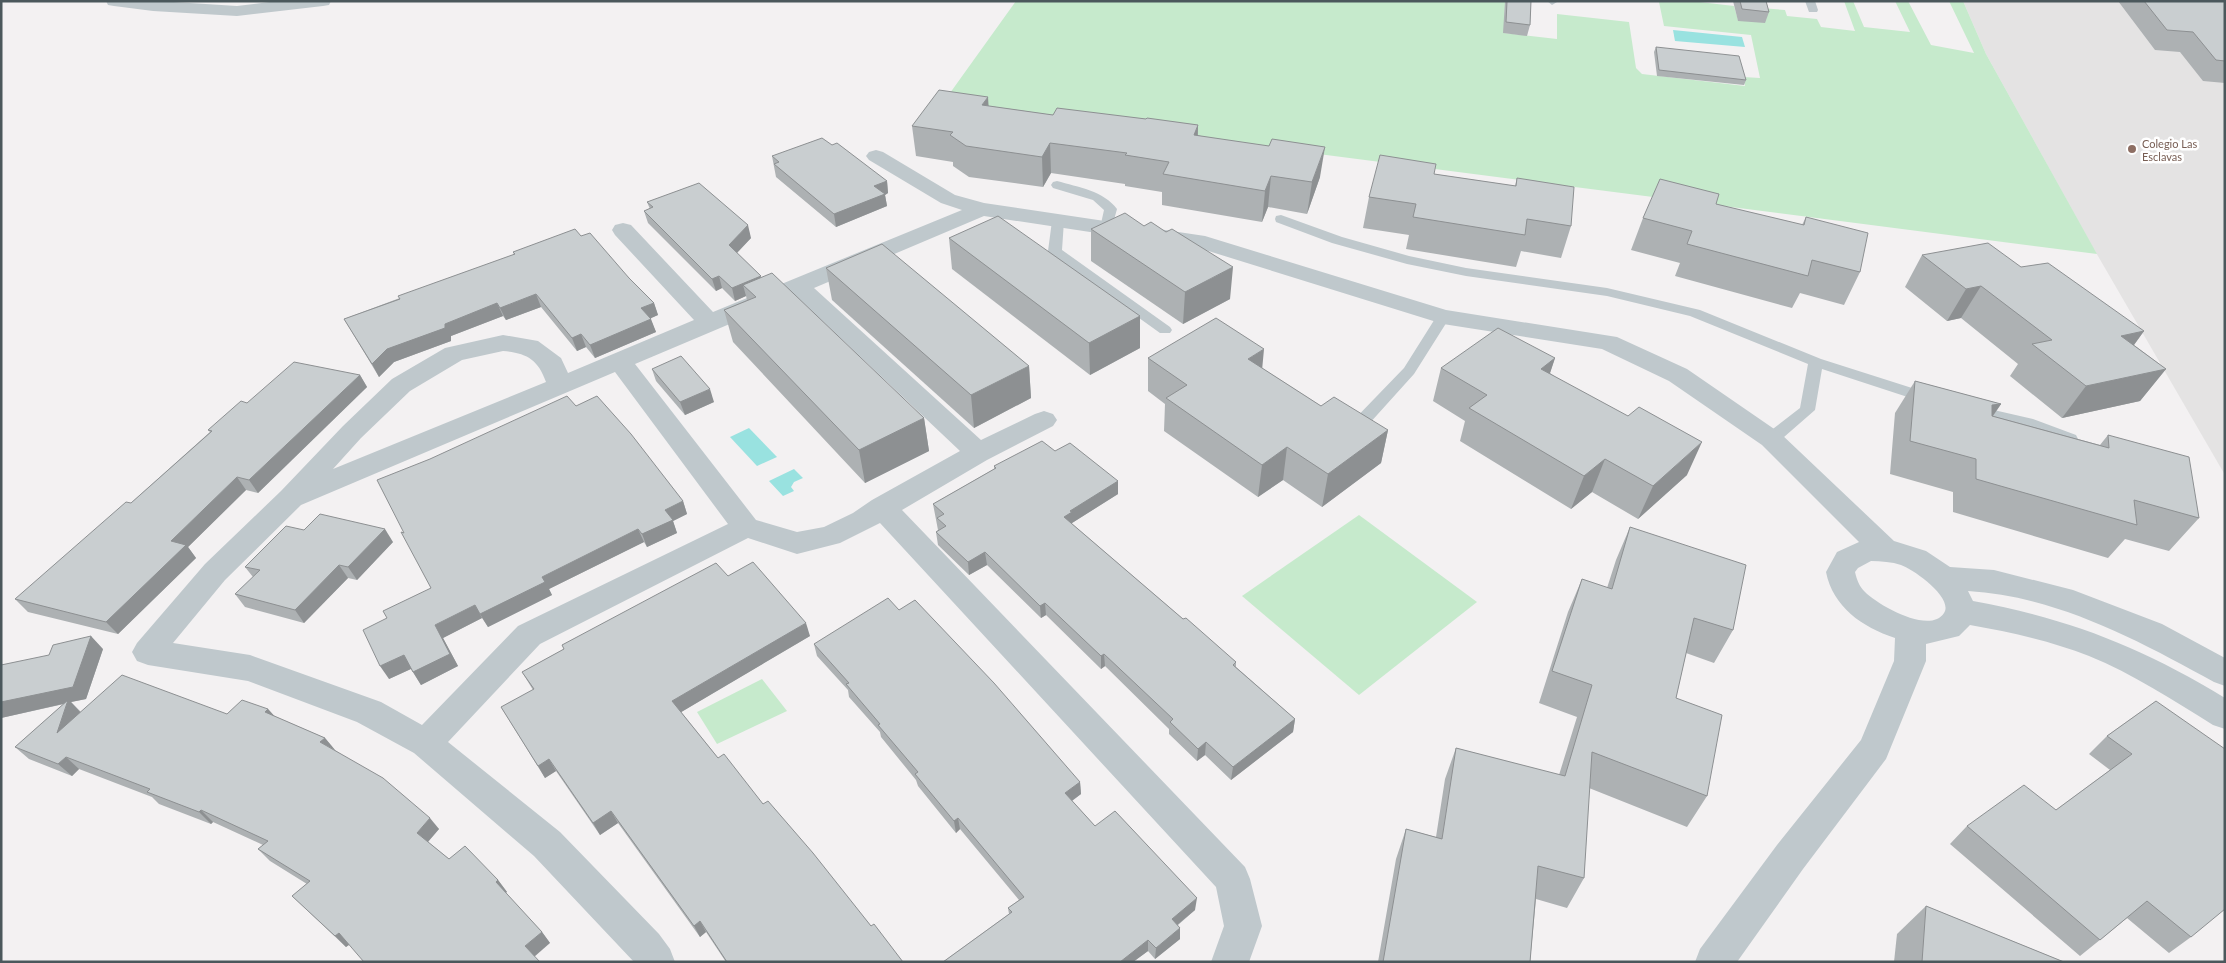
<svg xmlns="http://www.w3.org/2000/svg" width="2226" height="963" viewBox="0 0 2226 963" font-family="Lato,sans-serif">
	<rect width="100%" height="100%" fill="#f3f1f2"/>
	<polygon fill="#e4e3e3" points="1963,1 2225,1 2225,475 2091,244 1986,54"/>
	<g fill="#c6eacc">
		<polygon points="1016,1 1505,1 1504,33 1557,39 1557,14 1629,22 1636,68 1642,74 1745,86 1743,77 1760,78 1751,35 1664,26 1659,2 1655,1 1691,1 1734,6 1738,20 1760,8 1785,10 1787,16 1817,19 1821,27 1855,31 1844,1 1853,1 1864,27 1910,32 1895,1 1908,1 1931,45 1974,53 1949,1 1963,1 1986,54 2097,254 936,105 945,100"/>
		<polygon points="1359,515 1477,602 1359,695 1242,596"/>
		<polygon points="762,679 787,711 717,744 697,712"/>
	</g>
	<g fill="#99e2e0">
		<polygon points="1673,30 1742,37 1745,47 1675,41"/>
		<polygon points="749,428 777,457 757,466 730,437"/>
		<polygon points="794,469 803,478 794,482 791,487 794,491 783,496 769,481"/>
	</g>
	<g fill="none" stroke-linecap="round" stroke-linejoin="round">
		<g fill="#bfc8cc" fill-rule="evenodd">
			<polygon points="1547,1 1557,1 1557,2 1552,5"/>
			<polygon points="1805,1 1815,1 1818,10 1817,12 1809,12"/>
			<path d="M1057,181c21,6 47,10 60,28l-6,22 -5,1 -6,-4 4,-18 -11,-10 -40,-12 -2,-3 2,-3z"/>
			<polygon points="1281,215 1342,237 1409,256 1466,268 1607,288 1700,310 1821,359 1934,395 1937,399 1934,403 1929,404 1822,369 1815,410 1777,443 1771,444 1765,443 1763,439 1765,435 1800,408 1808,364 1690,316 1607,296 1466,276 1407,264 1332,243 1276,222 1275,219 1276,216"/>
			<polygon points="1058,217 1064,221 1062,250 1170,327 1172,330 1170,333 1160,333 1050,254 1048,251 1052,221"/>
			<polygon points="1443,313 1450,317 1414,374 1359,435 1347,435 1345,431 1347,427 1404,368 1438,314"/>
			<polygon points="1972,405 2033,419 2076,435 2078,439 2076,443 2070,444 2024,427 1967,414 1964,410 1967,406"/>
		</g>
		<g fill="#bfc8cc" fill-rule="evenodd">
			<polygon points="106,1 158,1 237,6 277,1 331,1 329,5 323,6 237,16 153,11 114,6 108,5"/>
			<path d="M876,150l7,2 72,43 29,8 221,33 241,74 171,27 70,32 93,64 114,108 32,10 24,16 44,3 79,20 89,34 63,34v28l-11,-4c-76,-42 -158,-86 -246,-91l5,10c97,18 168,46 252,97v31l-12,-4c-40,-25 -80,-51 -124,-69 -38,-15 -79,-24 -119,-31l-11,11 -33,8v17l-40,98 -83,110 -66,93h-42l5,-13 77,-104 84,-105 33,-79 1,-23c-33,-11 -62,-31 -69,-66l11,-20 22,-10 -97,-97 -93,-64 -67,-32 -159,-25 -241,-75 -218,-33 -170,72 167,152 54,-26 9,-3 9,3 4,6 -4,6 -66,34 -85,50 343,357 5,12 12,47 -13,36h-38l13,-36 -8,-39 -336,-364 -40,20 -43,11 -49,-16 -208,106 -92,98 112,90 99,102 11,15 5,13h-41l-100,-106 -120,-103 -57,-31 -109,-41 -100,-16 -11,-4 -5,-9 5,-9 68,-79 76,-73 62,-65 49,-47 53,-31 58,-13 35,6 23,17 7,15 126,-53 -79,-85 -3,-5 3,-5 8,-2 8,2 82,87 249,-102 -21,-7 -72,-43 -3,-4 3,-4zM796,296l164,155 -88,49 -19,13 -29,14 -27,5 -41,-12 -121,-156zM503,351c23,2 35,8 43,31l-213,87 28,-31 49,-47 52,-31zM615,372l113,152 -210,102 -96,99 -41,-23 -131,-47 -77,-12 52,-63 76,-75zM1871,561c10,0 21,1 30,4 12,4 53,33 43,48 -14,22 -66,-8 -79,-21 -6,-6 -8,-12 -10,-20l3,-4z"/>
		</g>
	</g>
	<g fill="#adb1b3">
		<polygon points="1505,1 1531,1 1530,25 1527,36 1503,33"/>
		<polygon points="1733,1 1766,1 1769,12 1765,23 1738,21"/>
		<polygon points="2118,1 2225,1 2225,83 2203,81 2180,52 2155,50"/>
		<polygon points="1656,47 1746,80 1744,85 1657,76 1654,52"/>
		<polygon points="989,106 1053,115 1146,119 1198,125 1198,135 1320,177 1307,214 1268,207 1262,222 1162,205 1162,192 1125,186 1125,184 1051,173 1043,187 969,177 953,166 953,162 916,156 912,126"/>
		<polygon points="832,145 887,181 888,193 885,195 887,206 836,227 776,177 772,156"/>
		<polygon points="1434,174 1515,186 1517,178 1571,226 1561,258 1521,251 1516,267 1406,249 1409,235 1363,228 1369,197"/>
		<polygon points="647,202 751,238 737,253 761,277 924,418 929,451 865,483 733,342 724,310 747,300 746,296 735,301 722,288 716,291 648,223 644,211 650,209"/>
		<polygon points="1716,204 1802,225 1806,217 1860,272 1844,305 1800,293 1792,308 1675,276 1680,263 1631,250 1643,218"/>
		<polygon points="1144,226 1230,299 1183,324 1091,261 1091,229"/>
		<polygon points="581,236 629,278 654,303 658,315 650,318 656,332 595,358 586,347 577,351 541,307 506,320 503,316 451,336 451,341 394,362 379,377 344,319 514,255 513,252"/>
		<polygon points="949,238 1140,316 1140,348 1090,375 952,269"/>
		<polygon points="1922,255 2021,267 2144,331 2134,345 2166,369 2140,401 2062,418 2010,376 2018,364 1961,318 1947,321 1905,287"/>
		<polygon points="826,268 1029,366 1031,398 974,428 832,300"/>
		<polygon points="1148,358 1262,368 1321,406 1388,430 1381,463 1322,507 1283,480 1258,497 1164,431 1165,404 1148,391"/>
		<polygon points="1555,358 1550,373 1687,475 1638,519 1592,492 1571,509 1460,441 1465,421 1433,401 1441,368"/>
		<polygon points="652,369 714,402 685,415 656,381"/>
		<polygon points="360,375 367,387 258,493 246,490 188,547 196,558 118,634 28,612 15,599 131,503 210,432 208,430 247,403"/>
		<polygon points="1915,381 2001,404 1993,416 2100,445 2108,435 2199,518 2169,551 2125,539 2108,558 1953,512 1953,492 1890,474 1895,413"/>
		<polygon points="576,406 683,501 687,514 673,521 677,533 647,547 644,542 549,589 552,595 488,627 482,618 443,638 458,666 421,685 411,669 389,679 387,618 431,588 404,533"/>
		<polygon points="1055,451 1118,481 1118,494 1072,523 1072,524 1183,619 1236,662 1236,667 1295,719 1293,732 1231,780 1205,755 1197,761 1169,734 1169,729 1105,666 1101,669 1046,615 1041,618 987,565 969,575 938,545 936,532 938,530 933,504 994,469 994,466"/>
		<polygon points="1630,527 1733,630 1714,663 1686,653 1676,698 1707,796 1687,827 1589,788 1584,878 1567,908 1536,899 1530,962 1378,962 1396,859 1406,829 1436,837 1445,779 1456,748 1559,775 1577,717 1539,703 1568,612 1582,579 1607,588 1616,560"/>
		<polygon points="304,530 393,542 357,580 348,578 304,623 245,607 235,594 253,577 245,567"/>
		<polygon points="728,576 810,636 681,712 718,758 763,804 903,962 726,962 706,932 700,937 618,823 600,835 556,771 545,778 501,707 533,690 522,672 564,649 562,645"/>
		<polygon points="899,610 1080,782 1081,794 1072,801 1095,826 1195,910 1178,925 1180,939 1155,959 1148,951 1133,962 943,962 1009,914 1008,908 1019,900 960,829 956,833 918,786 916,780 881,737 880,732 849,697 848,690 817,656 814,644"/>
		<polygon points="103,649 86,699 71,702 81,712 227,714 268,709 274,716 325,738 335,750 439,829 428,842 449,859 498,880 507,892 505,893 542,932 550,943 349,945 346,947 292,896 307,884 270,861 258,849 263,845 213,822 211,824 159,804 152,797 79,769 72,776 29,759 15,747 64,704 1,718 1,665"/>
		<polygon points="2156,701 2191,937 2169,953 2127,918 2080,956 1950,844 1967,826 2056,810 2110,770 2089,754 2107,736"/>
		<polygon points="1926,906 2064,962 1894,962 1897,934"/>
	</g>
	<g fill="#8d9092">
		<polygon points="988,97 990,127 982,105"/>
		<polygon points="1198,125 1197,156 1194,135"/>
		<polygon points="1050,143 1051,173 1043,187 1042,157"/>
		<polygon points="1325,147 1320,177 1307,214 1312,182"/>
		<polygon points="1271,176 1268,207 1262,222 1265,191"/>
		<polygon points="887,181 888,193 885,195 887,206 836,227 834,214 874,186"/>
		<polygon points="748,225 751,238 732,258 729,245"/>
		<polygon points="1233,267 1230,299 1183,324 1185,292"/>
		<polygon points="719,276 722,288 716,291 712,279"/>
		<polygon points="761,276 753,294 743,285 746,296 735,301 732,288"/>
		<polygon points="1981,286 1961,318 1947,321 1966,289"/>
		<polygon points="536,294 541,307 506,320 500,308"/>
		<polygon points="497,303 503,316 451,336 451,341 394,362 379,377 372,364 387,349 445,324"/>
		<polygon points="654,303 658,315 645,321 641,308"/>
		<polygon points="1140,316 1140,348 1090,375 1089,343"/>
		<polygon points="651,319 656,332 595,358 590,345"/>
		<polygon points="2144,331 2120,364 2121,336"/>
		<polygon points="581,334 586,347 577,351 572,338"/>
		<polygon points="1264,349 1261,381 1248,359"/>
		<polygon points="1555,358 1544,391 1541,369"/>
		<polygon points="1029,366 1031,398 974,428 971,395"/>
		<polygon points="2166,369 2140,401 2062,418 2086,386"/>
		<polygon points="360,375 367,387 258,493 249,480"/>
		<polygon points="710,389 714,402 685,415 680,402"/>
		<polygon points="2001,404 1979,436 1992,405"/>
		<polygon points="924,418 929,451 865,483 859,450"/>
		<polygon points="1388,430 1381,463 1322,507 1328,474"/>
		<polygon points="1702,442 1687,475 1638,519 1653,486"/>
		<polygon points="1287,447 1283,480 1258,497 1262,465"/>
		<polygon points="1605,459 1592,492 1571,509 1584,476"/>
		<polygon points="237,477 246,490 188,547 196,558 118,634 106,622 171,541"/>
		<polygon points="1118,481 1118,494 1072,523 1072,525 1064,517 1070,511"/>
		<polygon points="683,501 687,514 673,521 677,533 647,547 642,534 665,510"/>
		<polygon points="385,529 393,542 357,580 348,567"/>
		<polygon points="638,529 644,542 549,589 552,595 488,627 480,614 542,577"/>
		<polygon points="985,552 987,565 969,575 968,562"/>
		<polygon points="339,565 348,578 304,623 295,610"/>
		<polygon points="1045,603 1046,615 1041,618 1040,606"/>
		<polygon points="475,605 482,618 443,638 458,666 421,685 413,672 435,625"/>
		<polygon points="806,623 810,636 678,714 672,701"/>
		<polygon points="91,636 103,649 86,699 71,702 81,713 57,733 67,703 1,718 1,702"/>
		<polygon points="1104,654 1105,666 1101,669 1101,656"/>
		<polygon points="404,655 413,668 389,679 380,666"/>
		<polygon points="268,709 279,721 265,712"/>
		<polygon points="1295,719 1293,732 1231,780 1233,767"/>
		<polygon points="325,738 335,750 320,742"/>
		<polygon points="1206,742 1205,755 1197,761 1198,749"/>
		<polygon points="66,757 79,769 72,776 58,764"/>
		<polygon points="549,759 556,771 545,778 538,766"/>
		<polygon points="1080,782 1081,794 1066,805 1065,793"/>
		<polygon points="201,810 213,822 211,824 199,812"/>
		<polygon points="611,811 618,823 600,835 593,823"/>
		<polygon points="430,818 439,829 426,844 417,833"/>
		<polygon points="958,818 960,829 956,833 954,821"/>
		<polygon points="498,880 507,892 504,894 496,882"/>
		<polygon points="1197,898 1195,910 1171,930 1172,919"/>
		<polygon points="700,921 706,932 700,937 694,926"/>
		<polygon points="1180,928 1180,939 1155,959 1156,948"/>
		<polygon points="542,932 550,943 534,957 525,946"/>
		<polygon points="339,933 350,944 346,947 335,936"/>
		<polygon points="1148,940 1148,951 1133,962 1120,962"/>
	</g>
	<g fill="#c9ced0" stroke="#8d9092">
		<polygon points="1507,1 1531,1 1530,25 1506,22"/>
		<polygon points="1740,1 1766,1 1769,12 1742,9"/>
		<polygon points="2144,1 2225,1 2225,61 2216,60 2193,32 2167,30"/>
		<polygon points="1656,47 1739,56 1746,80 1659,70"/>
		<polygon points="939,90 988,97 982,105 1053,115 1057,108 1146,119 1147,118 1198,125 1194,135 1269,146 1272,139 1325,147 1312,182 1271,176 1265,191 1163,174 1169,162 1125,155 1127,153 1050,143 1042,157 966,146 950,135 953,132 912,126"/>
		<polygon points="822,138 832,145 837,143 887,181 874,186 885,194 834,214 774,164 779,162 772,156"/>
		<polygon points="1380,155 1436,164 1434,174 1516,186 1517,178 1574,187 1571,226 1527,219 1525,235 1413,217 1416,204 1369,197"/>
		<polygon points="1660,179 1719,194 1716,204 1804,225 1806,217 1868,233 1860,272 1812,260 1808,276 1687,244 1692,231 1643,218"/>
		<polygon points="699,183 748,225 729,245 761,276 732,288 719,276 712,279 644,211 653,207 647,202"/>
		<polygon points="1125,213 1144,226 1151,222 1166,232 1172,229 1233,267 1185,292 1091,229"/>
		<polygon points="998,216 1140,316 1089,343 949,238"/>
		<polygon points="575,229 581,236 590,233 629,278 654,303 641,308 651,319 590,345 581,334 572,338 536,294 500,308 497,303 445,324 445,328 387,349 372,364 344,319 400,299 398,296 515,254 513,252"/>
		<polygon points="1988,243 2021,267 2048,263 2144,331 2121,336 2166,369 2086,386 2032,344 2052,340 1981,286 1966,289 1922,255"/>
		<polygon points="882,244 1029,366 971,395 826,268"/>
		<polygon points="772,273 924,418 859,450 724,310 756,297 743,285"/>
		<polygon points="1216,318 1264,349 1248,359 1321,406 1334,397 1388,430 1328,474 1287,447 1262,465 1166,398 1187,385 1148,358"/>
		<polygon points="1498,328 1555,358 1541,369 1628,416 1639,407 1702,442 1653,486 1605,459 1584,476 1469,408 1487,395 1441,368"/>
		<polygon points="681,356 710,389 680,402 652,369"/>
		<polygon points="294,362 360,375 249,480 237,477 171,541 186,545 106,622 15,599 126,502 131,503 212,431 208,430 241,401 247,403"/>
		<polygon points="1915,381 2001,404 1992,405 1992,416 2109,448 2108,435 2189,457 2199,518 2134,500 2137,525 1976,479 1976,459 1910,441"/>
		<polygon points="567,396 576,406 597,396 631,434 683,501 665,510 673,520 642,534 638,529 542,577 545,582 480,614 475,605 435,625 450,654 413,672 404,655 380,666 363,630 387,618 383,611 431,588 401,532 404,533 377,480 430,459"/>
		<polygon points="1042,441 1055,451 1070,443 1118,481 1070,511 1072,512 1064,517 1183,619 1186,618 1236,662 1233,665 1295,719 1233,767 1206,742 1198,749 1170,722 1173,719 1104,654 1101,656 1045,603 1040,606 985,552 968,562 936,532 946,526 937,518 944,514 933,504 996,468 994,466"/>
		<polygon points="320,514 385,529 348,567 339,565 295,610 235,594 260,570 245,567 286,526 304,530"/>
		<polygon points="1630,527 1746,565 1733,630 1694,618 1676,698 1722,715 1707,796 1592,752 1584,878 1538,866 1530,962 1383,962 1406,829 1442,839 1456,748 1565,776 1592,685 1552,671 1582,579 1612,589"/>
		<polygon points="753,562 806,623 672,701 718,758 724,754 763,804 768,801 813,853 871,926 874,924 903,962 727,962 700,921 694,926 611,811 593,823 549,759 538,766 501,707 534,689 522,672 564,649 562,645 716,563 728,576"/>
		<polygon points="888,598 899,610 915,600 994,683 1080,782 1065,793 1095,826 1115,811 1197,898 1172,919 1180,928 1156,948 1148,940 1120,962 943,962 1012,912 1008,908 1024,897 958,818 954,821 915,774 918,772 878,725 880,724 846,684 849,683 814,644"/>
		<polygon points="91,636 73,687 1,702 1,665 49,655 53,645"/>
		<polygon points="122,675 227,714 242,700 268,709 265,712 325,738 320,742 383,778 430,818 417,833 449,859 465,846 498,880 496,882 542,932 525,946 540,962 364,962 339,933 335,936 292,896 310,881 258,849 268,841 201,810 199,812 147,792 150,789 66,757 58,764 15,747 68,700 57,733"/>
		<polygon points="2156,701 2225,749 2225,909 2191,937 2147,901 2100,940 1967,826 2024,785 2056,810 2132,754 2107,736"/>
		<polygon points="1926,906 2064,962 1922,962"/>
	</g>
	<circle fill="#8d6e63" stroke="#fff" stroke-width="2" cx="2132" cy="149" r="5"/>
	<g text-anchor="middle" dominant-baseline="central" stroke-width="5" stroke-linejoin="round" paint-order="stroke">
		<g font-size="11" fill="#785e54" stroke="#fff" text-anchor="start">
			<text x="2142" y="143">Colegio Las<tspan x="2142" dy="13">Esclavas</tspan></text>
		</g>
	</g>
	<rect width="2226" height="963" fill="none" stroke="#4b585c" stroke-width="5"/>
</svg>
